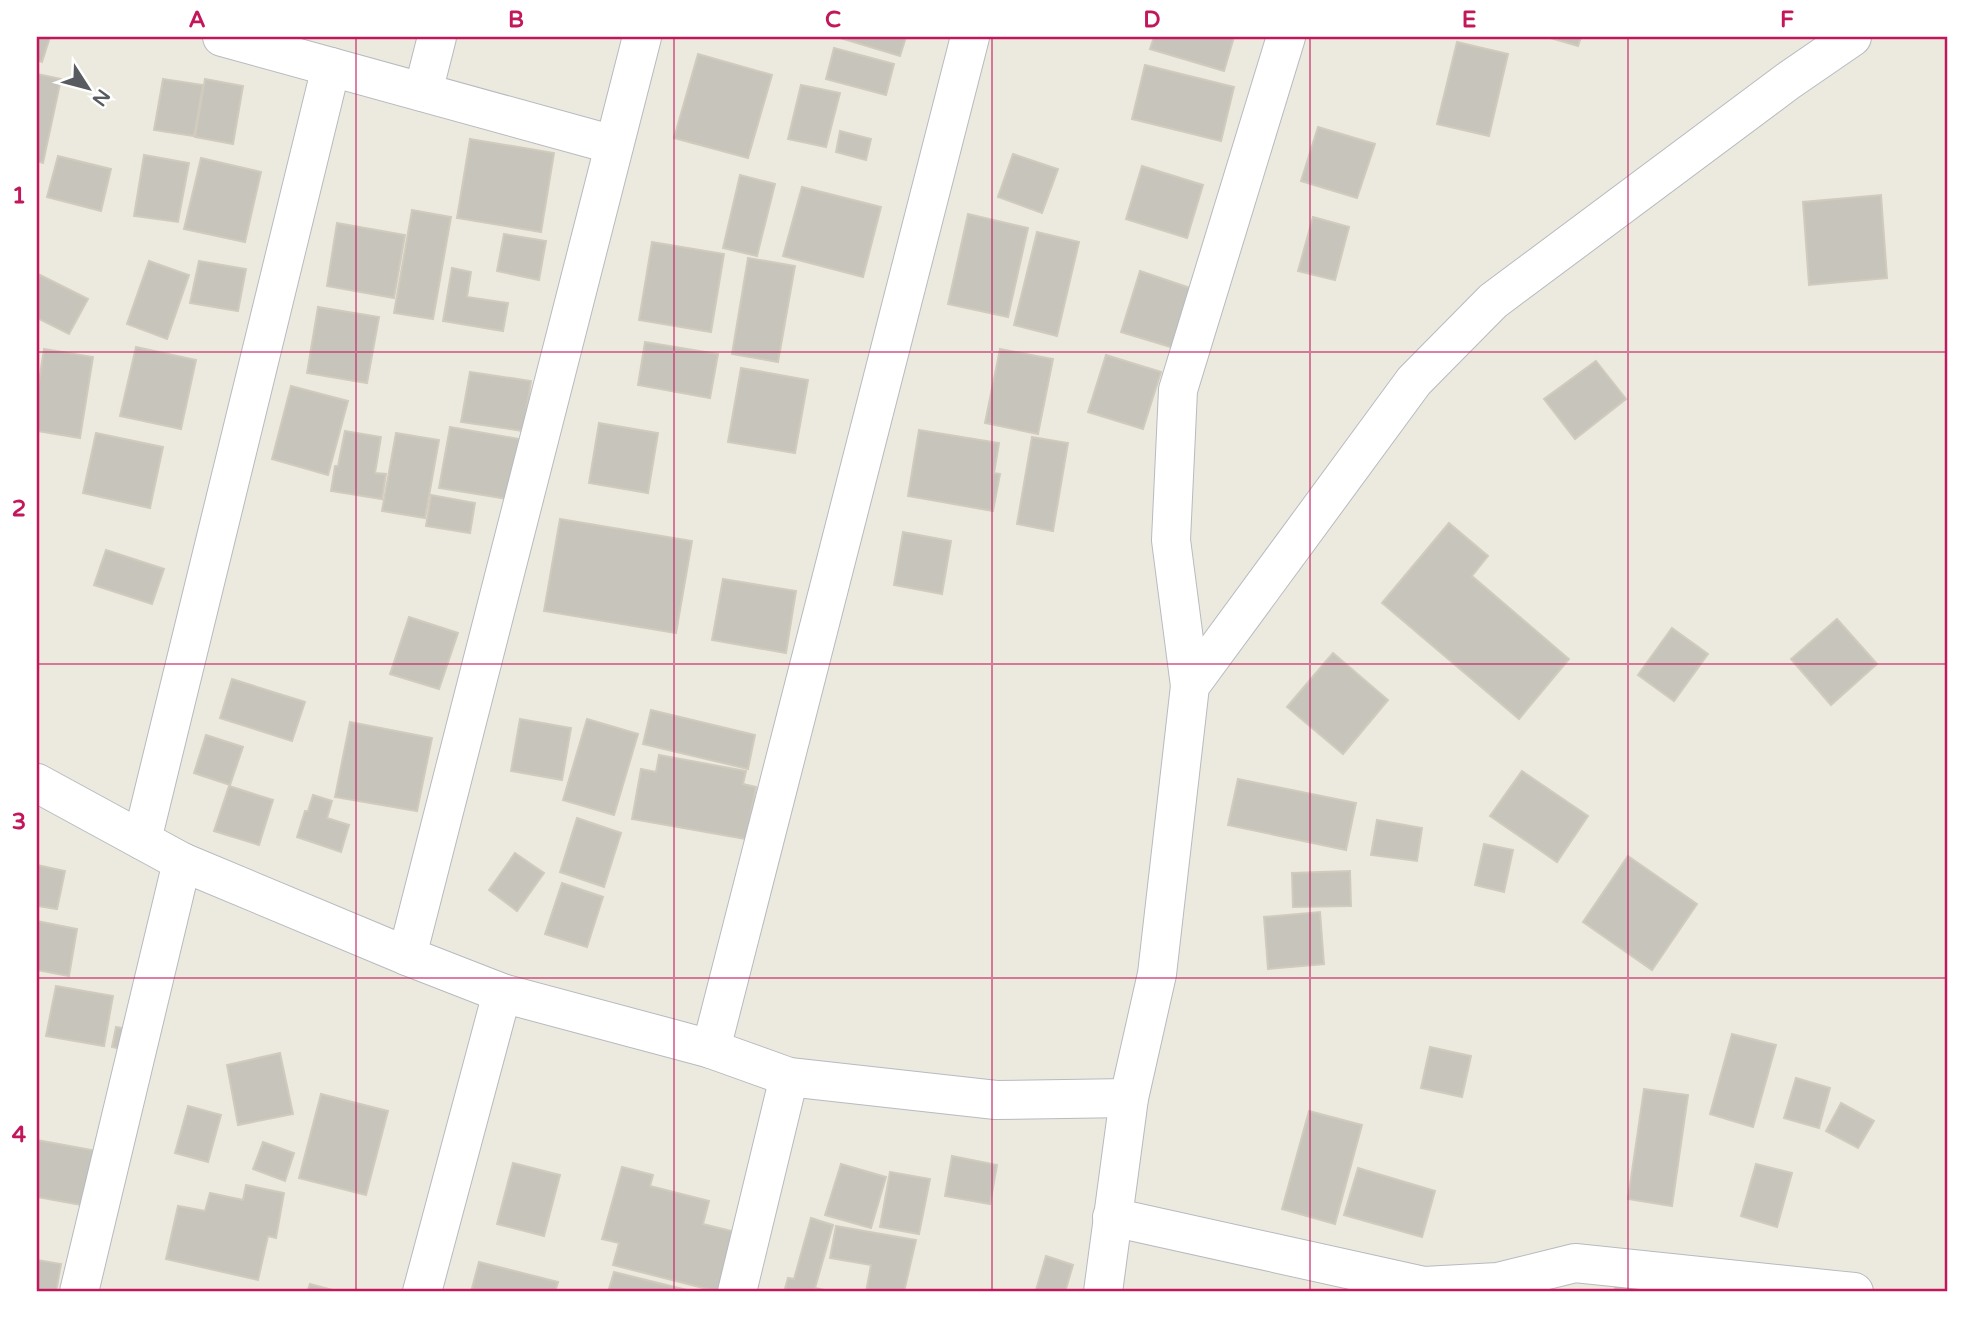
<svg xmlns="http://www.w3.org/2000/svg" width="1985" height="1329" viewBox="0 0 1985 1329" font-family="'Varela Round',sans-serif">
	<rect width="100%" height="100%" fill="#eceadf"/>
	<g fill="#c7c4bc" stroke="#d1cbbd" stroke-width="2">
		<polygon points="37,37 50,37 42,62 37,60"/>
		<polygon points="837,37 906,37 900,56"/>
		<polygon points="1154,37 1234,37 1224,71 1150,49"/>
		<polygon points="1547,37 1581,37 1578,46"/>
		<polygon points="1457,42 1508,54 1489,136 1437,124"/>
		<polygon points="834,48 894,64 886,95 826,79"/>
		<polygon points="698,54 772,75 748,158 674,138"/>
		<polygon points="1145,65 1234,87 1221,141 1132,119"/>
		<polygon points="37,74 61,79 43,163 37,161"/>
		<polygon points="163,79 203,85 194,136 154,130"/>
		<polygon points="205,79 243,86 233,144 195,137"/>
		<polygon points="801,85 840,93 826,147 788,139"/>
		<polygon points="1318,127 1375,144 1357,198 1301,181"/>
		<polygon points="840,131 871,139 866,160 836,152"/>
		<polygon points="470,139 554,153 541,232 457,218"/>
		<polygon points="1013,154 1058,169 1042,213 998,197"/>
		<polygon points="144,155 189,163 178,222 134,216"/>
		<polygon points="58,156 111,169 101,211 47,197"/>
		<polygon points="201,158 261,172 245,242 184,229"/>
		<polygon points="1142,166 1203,185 1187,238 1126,219"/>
		<polygon points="740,175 775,184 757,256 723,248"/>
		<polygon points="802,187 881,207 863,277 783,256"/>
		<polygon points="1881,195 1887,278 1809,285 1803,202"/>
		<polygon points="412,210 451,217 433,319 394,313"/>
		<polygon points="968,214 1028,228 1008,317 948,304"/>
		<polygon points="1313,217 1349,227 1335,280 1298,271"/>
		<polygon points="337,223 405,235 394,298 327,286"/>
		<polygon points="1037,232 1079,242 1057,336 1014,325"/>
		<polygon points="504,234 546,241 539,280 497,271"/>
		<polygon points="652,242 724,254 711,332 639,320"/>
		<polygon points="748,258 795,266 778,362 732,354"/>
		<polygon points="149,261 189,275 167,339 127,324"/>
		<polygon points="199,261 246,269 238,311 190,303"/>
		<polygon points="452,268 471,272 467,297 508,303 503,331 443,321"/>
		<polygon points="1140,271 1196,290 1177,349 1121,332"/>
		<polygon points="40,275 88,299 69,334 37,318 37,283"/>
		<polygon points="318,307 379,317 367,383 307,373"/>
		<polygon points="645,342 718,354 710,398 638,385"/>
		<polygon points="136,347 196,360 181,429 120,416"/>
		<polygon points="44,349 93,357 80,438 37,431 37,394"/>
		<polygon points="1000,349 1053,359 1038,434 985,423"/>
		<polygon points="1106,355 1161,372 1143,429 1088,412"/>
		<polygon points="1596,361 1626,399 1575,439 1544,399"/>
		<polygon points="741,368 808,380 795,453 728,442"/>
		<polygon points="470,372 531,381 523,431 461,422"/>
		<polygon points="291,386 348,401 328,475 272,459"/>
		<polygon points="599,423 658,433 648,493 589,483"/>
		<polygon points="450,427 519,439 508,499 439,488"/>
		<polygon points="919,430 999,443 994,473 1000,474 993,511 908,496"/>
		<polygon points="345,431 381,437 375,473 386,474 382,499 331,491 335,466 338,466"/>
		<polygon points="96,433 163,447 150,508 83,493"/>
		<polygon points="396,433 439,440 425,518 382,511"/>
		<polygon points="1032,437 1068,443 1053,531 1017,524"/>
		<polygon points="431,495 475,503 470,533 426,526"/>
		<polygon points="560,519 692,541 676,633 544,611"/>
		<polygon points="1449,523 1488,556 1472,576 1569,659 1519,719 1382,603"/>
		<polygon points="903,532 951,541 942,594 894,585"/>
		<polygon points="106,550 164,569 152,604 94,585"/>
		<polygon points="723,579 796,591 786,653 712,640"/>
		<polygon points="409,617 458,633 439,689 390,674"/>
		<polygon points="1837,619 1877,664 1831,705 1791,659"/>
		<polygon points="1672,628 1708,654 1674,701 1638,675"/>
		<polygon points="1333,653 1388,700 1343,754 1287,707"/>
		<polygon points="232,679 305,702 292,741 220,718"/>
		<polygon points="651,710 755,735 748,769 643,744"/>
		<polygon points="520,719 571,728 562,780 511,771"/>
		<polygon points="587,719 638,734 614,815 563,800"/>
		<polygon points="350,722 432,738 417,811 335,797"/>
		<polygon points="206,735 243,747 230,785 194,773"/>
		<polygon points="659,755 746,771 743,784 756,787 746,839 632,819 641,769 656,772"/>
		<polygon points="1522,771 1588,816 1557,862 1490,816"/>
		<polygon points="1238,779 1356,803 1346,850 1228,825"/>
		<polygon points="229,786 273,800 259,845 214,831"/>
		<polygon points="313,795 332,801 327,818 349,825 341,852 297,837 305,811 308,811"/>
		<polygon points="577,818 621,833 604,887 560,872"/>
		<polygon points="1377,820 1422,828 1417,861 1371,855"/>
		<polygon points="1484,844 1513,850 1504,892 1475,885"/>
		<polygon points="515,853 544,873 517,911 489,890"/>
		<polygon points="1628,856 1697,904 1652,970 1583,922"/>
		<polygon points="37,865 65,871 57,909 37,906"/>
		<polygon points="1350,871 1351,906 1293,907 1292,873"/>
		<polygon points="562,883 603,897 587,947 545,934"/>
		<polygon points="1320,912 1324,964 1268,969 1264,917"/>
		<polygon points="37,921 77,929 69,976 37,970"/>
		<polygon points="56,986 113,996 104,1046 46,1036"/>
		<polygon points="116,1027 135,1030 132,1051 112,1047"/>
		<polygon points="1732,1034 1776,1045 1753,1127 1710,1114"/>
		<polygon points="1430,1047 1471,1056 1462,1097 1421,1088"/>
		<polygon points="280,1053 293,1114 238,1125 227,1065"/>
		<polygon points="1796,1078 1830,1088 1819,1128 1784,1118"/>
		<polygon points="1644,1089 1688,1095 1672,1206 1628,1199"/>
		<polygon points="321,1094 388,1111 366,1195 299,1178"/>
		<polygon points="1841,1103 1874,1121 1858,1148 1826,1131"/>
		<polygon points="188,1106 221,1115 208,1162 175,1153"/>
		<polygon points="1309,1111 1362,1125 1335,1224 1282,1209"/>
		<polygon points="37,1140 97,1151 87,1206 37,1197"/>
		<polygon points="263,1142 294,1153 285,1181 253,1169"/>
		<polygon points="952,1156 997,1165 990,1204 945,1196"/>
		<polygon points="513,1163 560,1175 544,1236 497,1224"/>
		<polygon points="841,1164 886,1177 871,1228 825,1215"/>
		<polygon points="1756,1164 1792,1173 1777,1227 1741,1216"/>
		<polygon points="622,1167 653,1175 650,1186 709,1201 703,1224 747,1235 719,1292 613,1265 619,1243 602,1239"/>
		<polygon points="1358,1168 1435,1191 1422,1237 1344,1215"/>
		<polygon points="890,1172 930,1179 919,1234 880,1227"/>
		<polygon points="246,1185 284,1193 276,1238 268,1236 258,1280 166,1259 178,1206 205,1211 210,1193 243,1200"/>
		<polygon points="811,1218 833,1225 815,1288 833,1292 784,1292 788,1278 794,1279"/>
		<polygon points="836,1226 916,1240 904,1292 866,1292 871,1265 830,1258"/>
		<polygon points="1046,1256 1073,1265 1065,1292 1036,1290"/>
		<polygon points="37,1260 61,1264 56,1292 37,1292"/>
		<polygon points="479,1262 558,1282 555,1292 471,1292"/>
		<polygon points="614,1272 695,1292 608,1292"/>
		<polygon points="1616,1283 1652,1292 1614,1292"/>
		<polygon points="310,1284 340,1292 307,1292"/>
	</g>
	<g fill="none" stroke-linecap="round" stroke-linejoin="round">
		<g stroke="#b7babf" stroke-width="40">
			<g id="minor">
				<polyline points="222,37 614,145"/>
				<polyline points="423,92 437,37"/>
				<polyline points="1190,686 1171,540 1178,390 1286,37"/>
				<polyline points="37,783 182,862 407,956 502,993 711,1049 789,1077 996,1100 1129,1098"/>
				<polyline points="142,840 331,67"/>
				<polyline points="407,956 642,37"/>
				<polyline points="711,1049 970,37"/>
				<polyline points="1112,1217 1424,1286 1498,1282 1575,1263 1854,1292"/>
				<polyline points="79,1292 182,862"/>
				<polyline points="422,1292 502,993"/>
				<polyline points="737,1292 789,1077"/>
				<polyline points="1103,1292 1129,1098 1157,974 1190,686 1414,381 1493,301 1788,81 1852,37"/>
			</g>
		</g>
		<use href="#minor" stroke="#fff" stroke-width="38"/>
	</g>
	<path fill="none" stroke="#c2185b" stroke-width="2" stroke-opacity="0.55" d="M356,37v1255M674,37v1255M992,37v1255M1310,37v1255M1628,37v1255M37,352h1911M37,664h1911M37,978h1911"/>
	<rect width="1985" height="1329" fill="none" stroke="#ffffff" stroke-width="77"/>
	<g transform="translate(88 88) rotate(126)" stroke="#ffffff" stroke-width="5" paint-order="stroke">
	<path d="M0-5L12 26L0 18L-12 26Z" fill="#585c61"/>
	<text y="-10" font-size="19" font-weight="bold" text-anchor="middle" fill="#585c61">N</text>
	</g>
	<rect x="38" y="38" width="1908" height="1252" fill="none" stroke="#c2185b" stroke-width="2.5"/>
	<g font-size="23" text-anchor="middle" font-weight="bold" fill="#c2185b">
		<text x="197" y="27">A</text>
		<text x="516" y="27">B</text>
		<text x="833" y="27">C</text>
		<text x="1152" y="27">D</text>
		<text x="1469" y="27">E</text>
		<text x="1787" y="27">F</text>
		<text x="19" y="203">1</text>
		<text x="19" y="516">2</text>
		<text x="19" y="829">3</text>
		<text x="19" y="1142">4</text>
	</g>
</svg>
